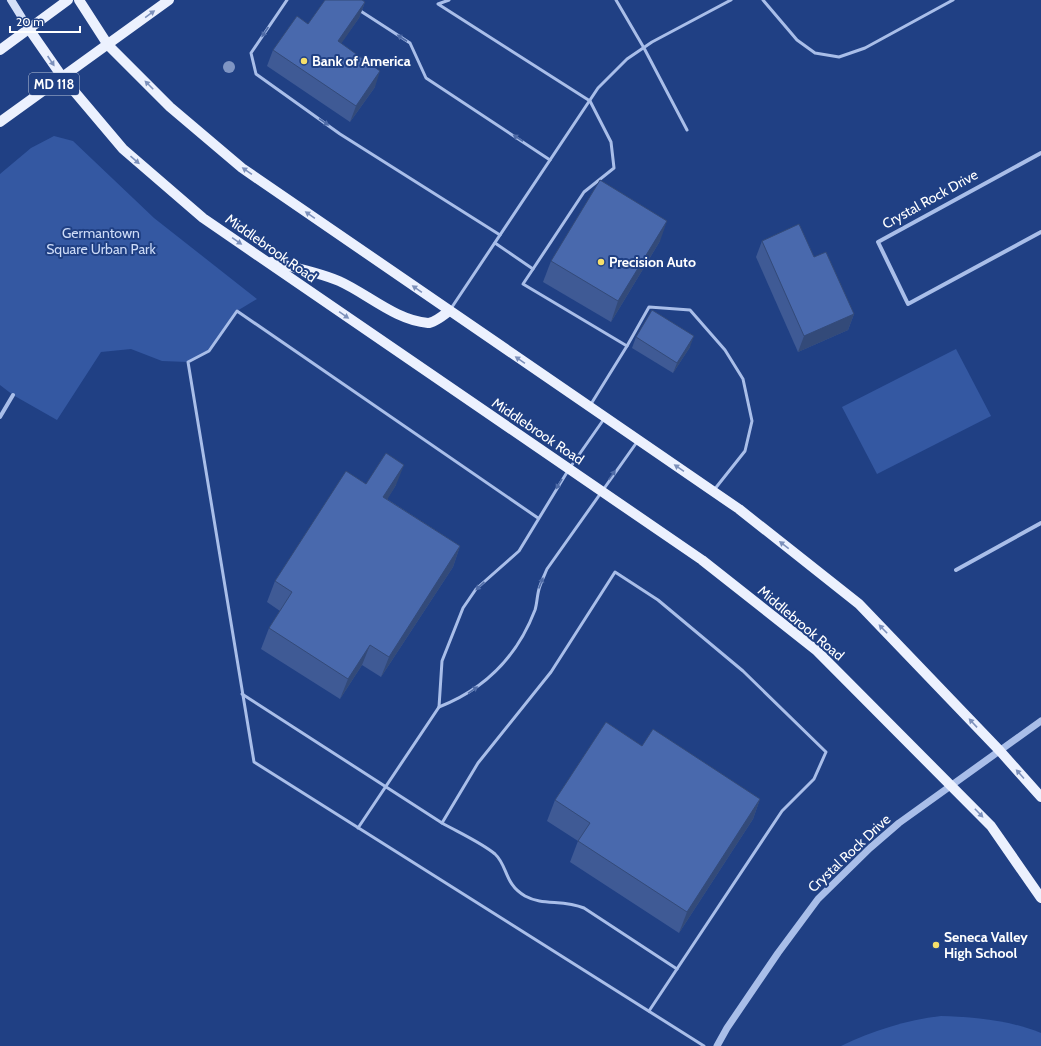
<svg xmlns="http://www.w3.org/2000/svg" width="1041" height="1046" viewBox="0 0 1041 1046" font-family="Cabin,sans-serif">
	<rect width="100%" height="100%" fill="#204084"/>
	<g fill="#3458a2">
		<polygon points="54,136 73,141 154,218 257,299 237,311 209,351 188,362 162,361 131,349 101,352 57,420 13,395 0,385 0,174 31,148"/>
		<polygon points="956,349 991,416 877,474 842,407"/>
		<path d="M941,1016c33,1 68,4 100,17v13h-200c31,-15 65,-26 100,-30z"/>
	</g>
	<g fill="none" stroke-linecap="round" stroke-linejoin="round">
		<g stroke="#a9bee9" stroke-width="3">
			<polyline points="287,0 251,53 256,74 340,134 500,235"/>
			<polyline points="449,0 438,4 590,101 611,142 614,168 584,192 533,269 495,243"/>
			<polyline points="616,0 644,48 687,130"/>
			<polyline points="763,0 797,40 815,53 839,57 865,48 953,0"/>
			<polyline points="359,10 410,43 426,78 550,160"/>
			<polyline points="533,269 523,284 627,346 649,307 690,310 725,350 743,379 752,421 745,451 714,490"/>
			<polyline points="450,310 598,88 627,59 652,42 731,0"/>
			<polyline points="591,404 627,346"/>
			<polyline points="538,518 237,311 209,351 188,362 254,762 704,1046"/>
			<polyline points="242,694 442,823 478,763 551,672 615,572 658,600 743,671 826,752 814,779 782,811 649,1011"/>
			<path d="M439,707c46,-18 78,-50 96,-97 2,-6 2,-14 4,-21 2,-7 5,-13 8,-20l90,-127"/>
			<path d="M442,823c16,9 40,20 53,31 13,12 9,30 30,42 18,10 38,3 59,12l93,61"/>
			<polyline points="358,828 439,707 442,661 463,608 476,589 519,551 569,469 604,419"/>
		</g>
		<g stroke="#a9bee9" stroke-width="4">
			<polyline points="1041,153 878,242 908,304 1041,232"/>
			<polyline points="0,417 13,395"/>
			<polyline points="956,570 1041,523"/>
		</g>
		<polyline stroke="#a9bee9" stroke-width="7" points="717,1046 727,1028 778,953 818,899 870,848 899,823 1041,721"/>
		<polyline stroke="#d4dff7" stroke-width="8" points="11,0 29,29"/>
		<g stroke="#ecf1fe" stroke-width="10">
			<polyline points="79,0 108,45 170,107 242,168 739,509 859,604 1000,751 1041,797"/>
			<polyline points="29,29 63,78 123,149 203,218 702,560 816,650 991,826 1041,898"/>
			<polyline points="0,50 68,0"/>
			<polyline points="0,122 169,0"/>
			<path d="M271,262c22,5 47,10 68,19 29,13 56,39 89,42 6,0 16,-8 21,-12"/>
		</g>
	</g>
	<circle fill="#7f95c3" cx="229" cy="67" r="6"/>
	<g fill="#3f5a95">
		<polygon points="365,2 359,18 341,43 375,87 350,122 267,66 273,50 308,24"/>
		<polygon points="660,241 611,322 543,282 551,261"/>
		<polygon points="762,241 814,257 854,314 848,330 798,352 756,257"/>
		<polygon points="636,337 690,347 673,373 632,348"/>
		<polygon points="366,484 396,485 387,499 460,546 453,567 381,677 362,665 340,699 261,649 269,628 280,611 267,602 275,581"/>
		<polygon points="642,746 760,799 753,819 679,933 570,862 578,841 547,821 555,800"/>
	</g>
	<g fill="#334a79">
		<polygon points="365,2 359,18 332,57 338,41"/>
		<polygon points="380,71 375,87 350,122 356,106"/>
		<polygon points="667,221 660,241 611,322 618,301"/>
		<polygon points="854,314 848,330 798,352 804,336"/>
		<polygon points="694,336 690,347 673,373 677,363"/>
		<polygon points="404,465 396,485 376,518 383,497"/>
		<polygon points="460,546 453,567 381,677 389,657"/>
		<polygon points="370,645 362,665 340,699 348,679"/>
		<polygon points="760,799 753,819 679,933 687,912"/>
	</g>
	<g fill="#4969ad" stroke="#334a79">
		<polygon points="325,0 362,0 365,2 338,41 380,71 356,106 273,50 297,16 308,24"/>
		<polygon points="600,180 667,221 618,301 551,261"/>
		<polygon points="799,224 814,257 826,252 854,314 804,336 762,241"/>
		<polygon points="652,310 694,336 677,363 636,337"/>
		<polygon points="386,453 404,465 383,497 460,546 389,657 370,645 348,679 269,628 292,592 275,581 346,471 366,484"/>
		<polygon points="606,722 642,746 653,729 760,799 687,912 578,841 590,823 555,800"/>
	</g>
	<defs><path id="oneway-solid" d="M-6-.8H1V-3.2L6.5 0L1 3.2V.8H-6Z"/></defs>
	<g fill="#7c90bb">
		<use href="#oneway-solid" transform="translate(150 14) rotate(-36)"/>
		<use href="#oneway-solid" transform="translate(51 61) rotate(56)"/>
		<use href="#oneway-solid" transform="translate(149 85) rotate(-135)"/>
		<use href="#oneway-solid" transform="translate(135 160) rotate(41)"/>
		<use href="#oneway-solid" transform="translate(247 171) rotate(-145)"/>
		<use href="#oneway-solid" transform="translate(310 215) rotate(-145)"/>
		<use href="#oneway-solid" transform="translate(237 241) rotate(35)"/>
		<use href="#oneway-solid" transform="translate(417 289) rotate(-145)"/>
		<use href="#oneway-solid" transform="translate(344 315) rotate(35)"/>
		<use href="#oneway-solid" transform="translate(520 360) rotate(-146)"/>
		<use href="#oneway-solid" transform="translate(679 468) rotate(-146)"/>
		<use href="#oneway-solid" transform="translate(784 545) rotate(-142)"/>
		<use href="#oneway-solid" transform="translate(883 629) rotate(-134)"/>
		<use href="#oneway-solid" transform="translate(973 723) rotate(-133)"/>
		<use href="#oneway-solid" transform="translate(1020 774) rotate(-132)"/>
		<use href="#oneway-solid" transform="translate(979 813) rotate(46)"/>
	</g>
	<g fill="#506ca7">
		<use href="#oneway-solid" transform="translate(265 32) rotate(124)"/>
		<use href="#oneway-solid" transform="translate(402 38) rotate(-147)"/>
		<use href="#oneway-solid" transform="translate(324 122) rotate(35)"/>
		<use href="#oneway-solid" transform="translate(518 138) rotate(-147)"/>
		<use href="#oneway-solid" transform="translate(612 475) rotate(-54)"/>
		<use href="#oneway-solid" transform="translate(559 484) rotate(121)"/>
		<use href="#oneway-solid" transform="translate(541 583) rotate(-68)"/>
		<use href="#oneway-solid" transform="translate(480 586) rotate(137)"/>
		<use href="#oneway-solid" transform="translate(473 690) rotate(-35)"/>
	</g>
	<g fill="#f6df6a" stroke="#204084" stroke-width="1.5">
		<circle cx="304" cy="61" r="4"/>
		<circle cx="601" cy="262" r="4"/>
		<circle cx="936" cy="945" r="4"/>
	</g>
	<g text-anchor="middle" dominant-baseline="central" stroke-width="4" stroke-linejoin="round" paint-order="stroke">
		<rect fill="#204084" stroke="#bcc6da" stroke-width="1" x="29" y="73" width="50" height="22" rx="3"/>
		<g font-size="13" font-weight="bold" fill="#fff">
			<text x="54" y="84">MD 118</text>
		</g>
		<g font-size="14" font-weight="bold" fill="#fff" stroke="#204084" text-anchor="start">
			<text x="312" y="61">Bank of America</text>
			<text x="609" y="262">Precision Auto</text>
			<text x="944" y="937">Seneca Valley<tspan x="944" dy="16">High School</tspan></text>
		</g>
		<g font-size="14" fill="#fff" stroke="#204084">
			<text transform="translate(930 199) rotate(-29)">Crystal Rock Drive</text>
			<text transform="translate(271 248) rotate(35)">Middlebrook Road</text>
			<text transform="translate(538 431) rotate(34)">Middlebrook Road</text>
			<text transform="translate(801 623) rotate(40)">Middlebrook Road</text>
			<text transform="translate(849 853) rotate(-43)">Crystal Rock Drive</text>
		</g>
		<g font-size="14" fill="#cddbf7" stroke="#204084">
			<text x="101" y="233">Germantown<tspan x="101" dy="16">Square Urban Park</tspan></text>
		</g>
	</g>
	<path d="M10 26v6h70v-6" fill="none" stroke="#ffffff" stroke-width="2"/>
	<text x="16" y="26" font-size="12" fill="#ffffff" stroke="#204084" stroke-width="3" paint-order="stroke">20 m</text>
</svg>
